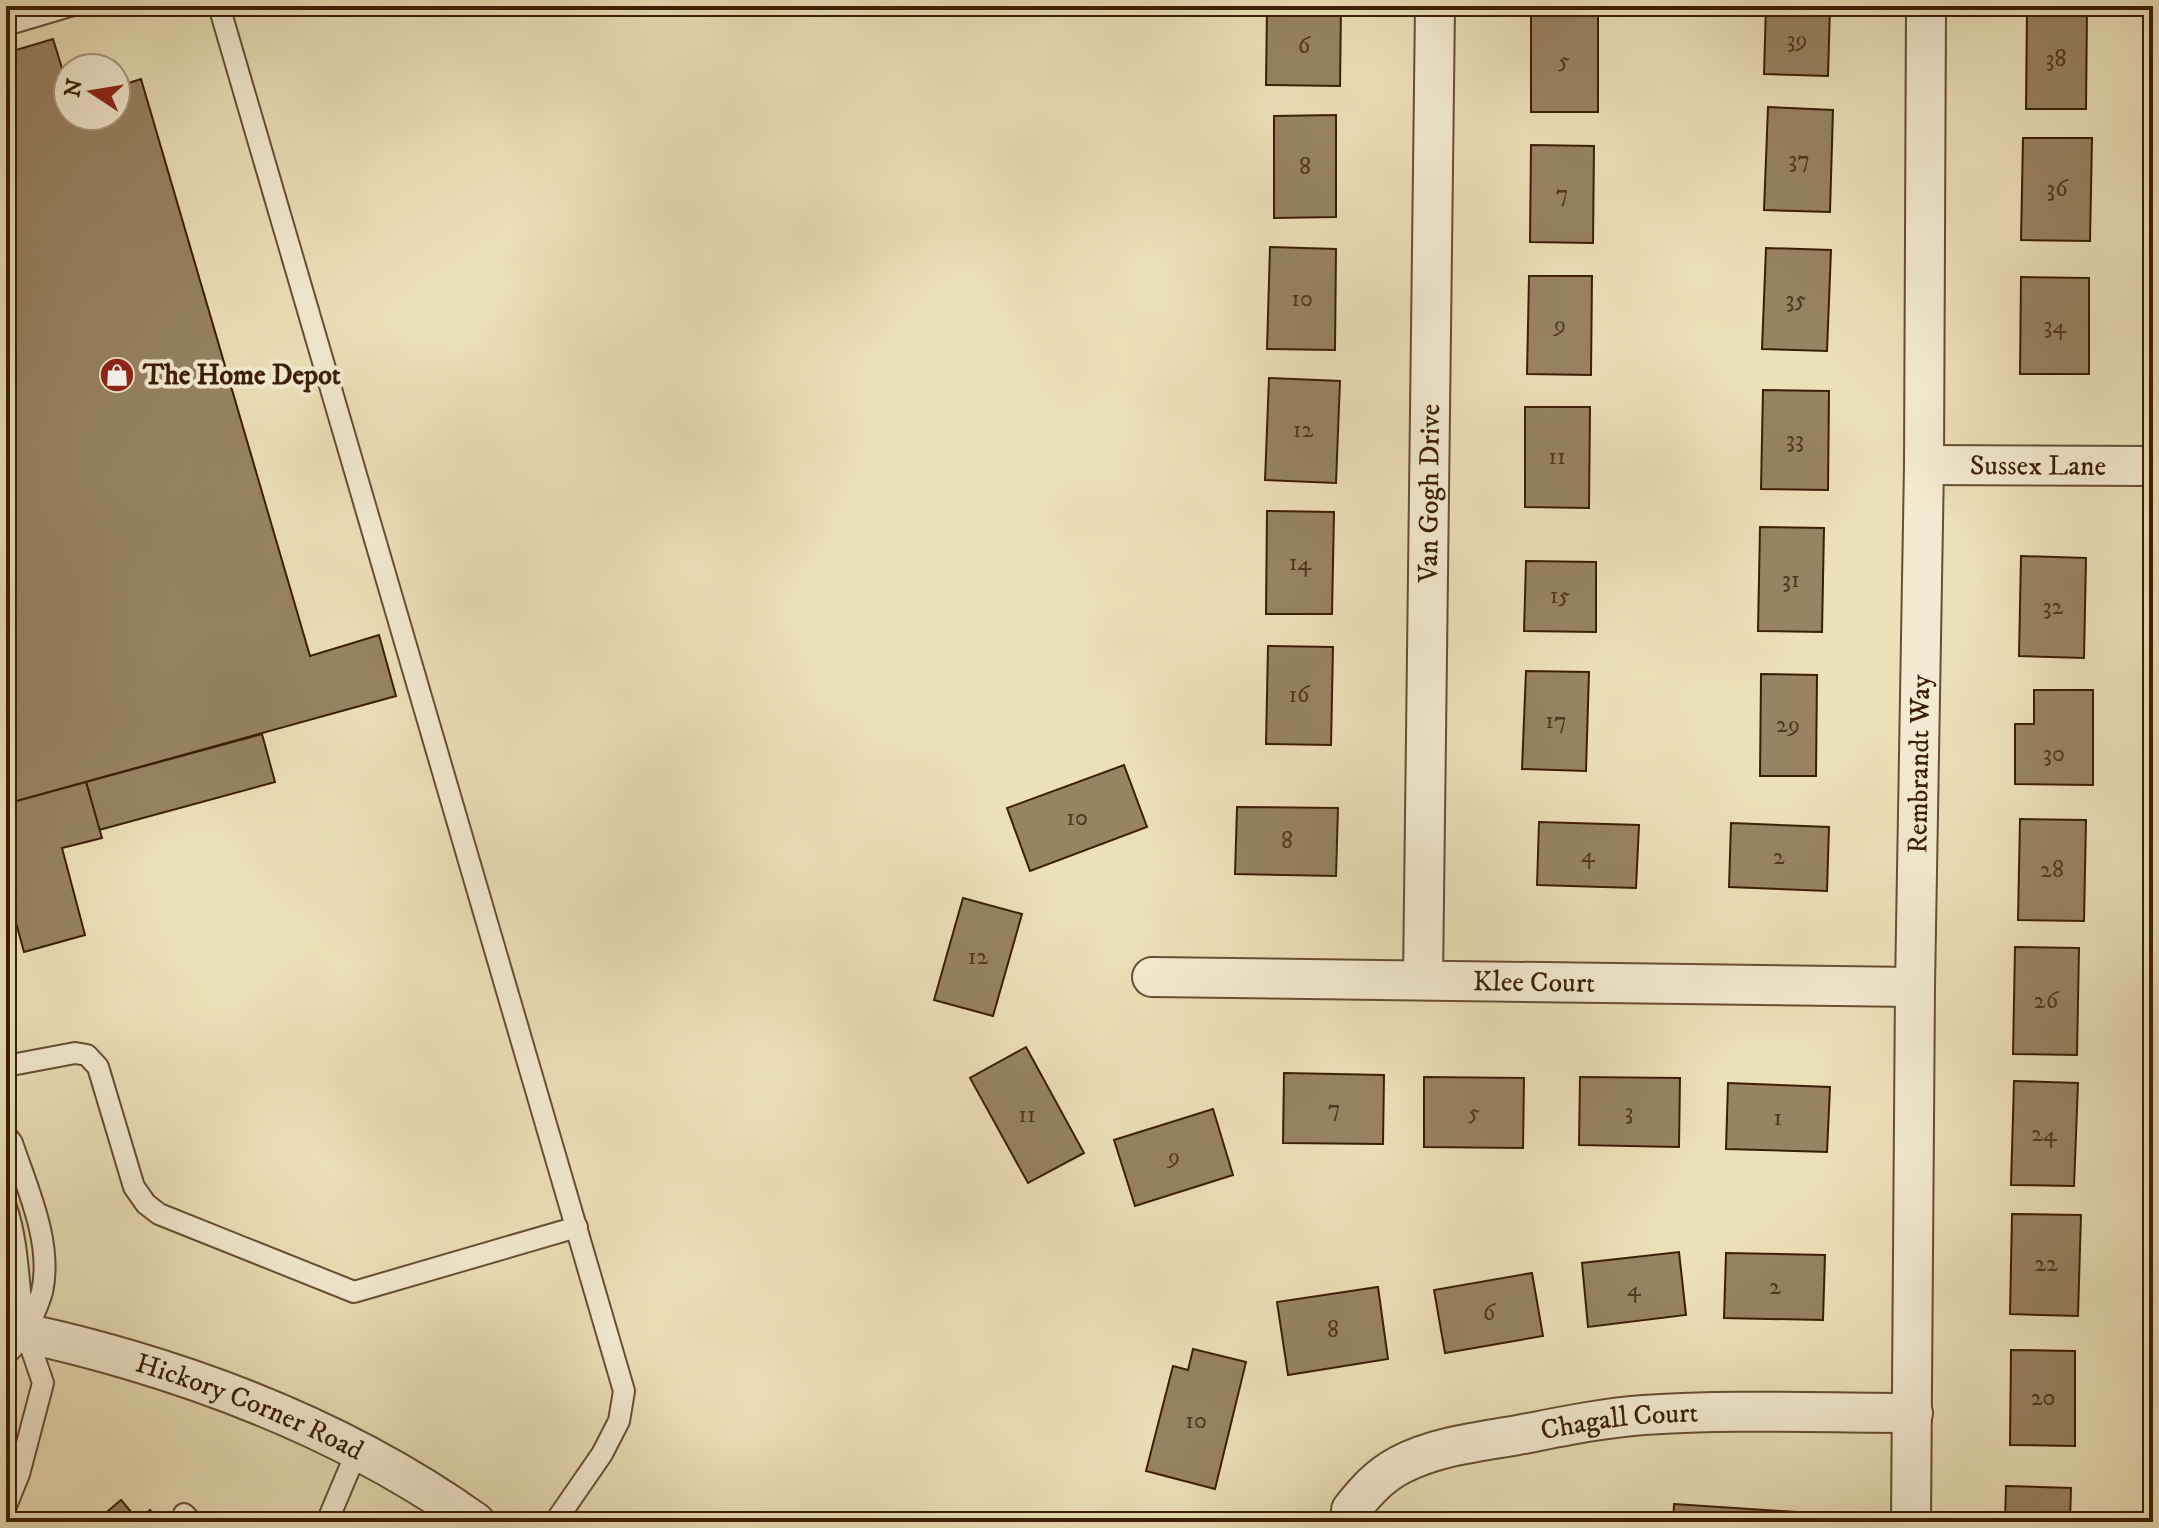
<svg xmlns="http://www.w3.org/2000/svg" width="2159" height="1528" viewBox="0 0 2159 1528" font-family="'IM FELL DW Pica',serif">
	<rect width="100%" height="100%" fill="#ece0b8"/>
	<filter id="stains"><feTurbulence type="fractalNoise" baseFrequency=".0025" numOctaves="4"/><feColorMatrix values="0 0 0 0 .2 0 0 0 0 .09 0 0 0 0 .02 0 0 0 .5 -.17"/></filter>
	<radialGradient id="worn" r=".72"><stop offset=".6" stop-color="#630" stop-opacity="0"/><stop offset="1" stop-color="#630" stop-opacity=".3"/></radialGradient>
	<g fill="#988363" stroke="#3c1e06" stroke-width="2">
		<polygon points="1267,6 1341,6 1340,86 1266,85"/>
		<polygon points="1766,6 1830,6 1828,76 1764,74"/>
		<polygon points="2027,8 2087,9 2086,109 2026,109"/>
		<rect x="1531" y="10" width="67" height="102"/>
		<polygon points="53,39 68,88 68,116 116,116 116,87 141,79 310,656 379,635 396,696 6,804 6,53"/>
		<polygon points="1768,107 1833,110 1830,212 1764,210"/>
		<polygon points="1336,115 1336,217 1274,218 1274,116"/>
		<polygon points="2023,138 2092,138 2090,241 2021,240"/>
		<polygon points="1531,145 1594,146 1593,243 1530,242"/>
		<polygon points="1270,247 1336,249 1335,350 1267,349"/>
		<polygon points="1766,248 1831,250 1827,351 1762,349"/>
		<polygon points="1529,276 1592,276 1591,375 1527,374"/>
		<polygon points="2021,277 2089,278 2089,374 2020,374"/>
		<polygon points="1269,378 1340,381 1336,483 1265,480"/>
		<polygon points="1763,390 1829,391 1828,490 1761,489"/>
		<polygon points="1525,407 1590,407 1589,508 1525,507"/>
		<polygon points="1267,511 1334,512 1332,614 1266,614"/>
		<polygon points="1760,527 1824,528 1822,632 1758,631"/>
		<polygon points="2021,556 2086,558 2084,658 2019,656"/>
		<polygon points="1526,561 1596,562 1596,632 1524,631"/>
		<polygon points="1268,646 1333,647 1331,745 1266,744"/>
		<polygon points="1526,671 1589,672 1586,771 1522,769"/>
		<polygon points="1761,674 1817,675 1816,776 1760,776"/>
		<polygon points="2034,690 2093,690 2093,785 2015,784 2015,724 2034,724"/>
		<polygon points="262,734 275,782 99,830 86,782"/>
		<polygon points="1124,765 1147,827 1030,871 1007,808"/>
		<polygon points="86,782 102,838 62,848 85,935 24,952 6,886 6,804"/>
		<polygon points="1237,807 1338,808 1336,876 1235,874"/>
		<polygon points="2020,819 2086,820 2084,921 2018,920"/>
		<polygon points="1539,822 1639,825 1636,888 1537,885"/>
		<polygon points="1731,823 1829,827 1827,891 1729,887"/>
		<polygon points="963,898 1022,914 993,1016 934,1000"/>
		<polygon points="2015,947 2079,948 2077,1055 2013,1054"/>
		<polygon points="1026,1047 1084,1153 1028,1183 970,1078"/>
		<polygon points="1284,1073 1384,1075 1383,1144 1283,1143"/>
		<polygon points="1424,1077 1524,1078 1523,1148 1424,1147"/>
		<polygon points="1580,1077 1680,1078 1679,1147 1579,1145"/>
		<polygon points="2014,1081 2078,1083 2074,1186 2011,1185"/>
		<polygon points="1728,1083 1830,1087 1827,1152 1726,1149"/>
		<polygon points="1213,1109 1233,1175 1135,1206 1114,1140"/>
		<polygon points="2012,1214 2081,1215 2078,1316 2010,1314"/>
		<polygon points="1679,1252 1686,1315 1588,1327 1582,1263"/>
		<polygon points="1726,1253 1825,1255 1823,1320 1724,1318"/>
		<polygon points="1532,1273 1543,1336 1445,1353 1434,1290"/>
		<polygon points="1378,1287 1388,1359 1288,1375 1277,1302"/>
		<polygon points="1193,1349 1246,1362 1215,1489 1146,1471 1173,1366 1188,1370"/>
		<polygon points="2011,1350 2075,1351 2075,1446 2010,1445"/>
		<polygon points="2006,1486 2071,1488 2070,1522 2005,1522"/>
		<polygon points="121,1500 138,1520 150,1510 160,1522 95,1522"/>
		<polygon points="1674,1504 1796,1512 1795,1522 1673,1522"/>
		<polygon points="1617,1513 1619,1522 1576,1522"/>
	</g>
	<g fill="none" stroke-linecap="round" stroke-linejoin="round">
		<g stroke="#684e32" stroke-width="24">
			<g id="lane">
				<polyline points="219,6 624,1391 619,1421 602,1454 555,1522"/>
				<polyline points="6,25 70,6"/>
				<polyline points="6,1066 75,1053 87,1055 98,1067 134,1187 146,1204 159,1214 354,1292 577,1227"/>
				<path d="M6,1135l6,8c15,45 41,100 30,149 -4,14 -11,28 -16,41 -9,-42 -6,-85 -20,-126"/>
				<polyline points="6,1355 26,1333 43,1383 19,1474 6,1506"/>
				<polyline points="184,1514 192,1522"/>
				<polyline points="327,1522 357,1451"/>
			</g>
		</g>
		<g stroke="#684e32" stroke-width="42">
			<g id="street">
				<path id="s1" d="M1924,465l229,1"/>
				<path id="s2" d="M1152,977l763,10"/>
				<path id="s3" d="M1423,979l12,-973"/>
				<path id="s4" d="M6,1330c42,7 83,18 124,30 122,36 241,88 345,162"/>
				<path id="s5" d="M1351,1510c14,-18 28,-34 49,-45 36,-19 78,-23 118,-30 42,-8 84,-17 126,-20 89,-6 180,-2 269,-2"/>
				<path id="s6" d="M1911,1522l4,-535 9,-522 2,-459"/>
			</g>
		</g>
		<use href="#lane" stroke="#f3ebd1" stroke-width="20"/>
		<use href="#street" stroke="#f3ebd1" stroke-width="38"/>
	</g>
	<defs>
		<g id="shop-disc" transform="scale(1.8)"><circle r="9.5" fill="#8f2418" stroke="#f3ebd1"/><path d="M-5-2.5h2.3a2.7 3.5 0 0 1 5.4 0H5L5.5 6h-11ZM-1.5-2.5h3a1.5 2.3 0 0 0-3 0Z" fill="#fff"/></g>
	</defs>
	<g fill-rule="evenodd">
		<use href="#shop-disc" x="117" y="375"/>
	</g>
	<g text-anchor="middle" dominant-baseline="central" stroke-width="8" stroke-linejoin="round" paint-order="stroke">
		<g font-size="24" fill="#53371d">
			<text x="1797" y="40">39</text>
			<text x="1304" y="46">6</text>
			<text x="2056" y="59">38</text>
			<text x="1564" y="61">5</text>
			<text x="1799" y="160">37</text>
			<text x="1305" y="167">8</text>
			<text x="2057" y="189">36</text>
			<text x="1562" y="194">7</text>
			<text x="1302" y="299">10</text>
			<text x="1796" y="300">35</text>
			<text x="1560" y="325">9</text>
			<text x="2055" y="326">34</text>
			<text x="1303" y="430">12</text>
			<text x="1795" y="440">33</text>
			<text x="1557" y="457">11</text>
			<text x="1300" y="563">14</text>
			<text x="1791" y="580">31</text>
			<text x="1560" y="596">15</text>
			<text x="2053" y="607">32</text>
			<text x="1299" y="695">16</text>
			<text x="1556" y="721">17</text>
			<text x="1788" y="725">29</text>
			<text x="2054" y="754">30</text>
			<text x="1077" y="818">10</text>
			<text x="1287" y="841">8</text>
			<text x="1588" y="855">4</text>
			<text x="1779" y="857">2</text>
			<text x="2052" y="870">28</text>
			<text x="978" y="957">12</text>
			<text x="2046" y="1001">26</text>
			<text x="1334" y="1109">7</text>
			<text x="1629" y="1112">3</text>
			<text x="1474" y="1113">5</text>
			<text x="1027" y="1115">11</text>
			<text x="1778" y="1118">1</text>
			<text x="2044" y="1134">24</text>
			<text x="1174" y="1157">9</text>
			<text x="2046" y="1264">22</text>
			<text x="1775" y="1287">2</text>
			<text x="1634" y="1289">4</text>
			<text x="1489" y="1313">6</text>
			<text x="1333" y="1330">8</text>
			<text x="2043" y="1398">20</text>
			<text x="1196" y="1421">10</text>
		</g>
		<g font-size="28" font-weight="bold" fill="#3c1e06" stroke="#f3ebd1" text-anchor="start">
			<text x="143" y="375">The Home Depot</text>
		</g>
		<g font-size="28" fill="#3c1e06" stroke="#f3ebd1">
			<text stroke="none"><textPath href="#s1" startOffset="114">Sussex Lane</textPath></text>
			<text stroke="none"><textPath href="#s3" startOffset="486">Van Gogh Drive</textPath></text>
			<text stroke="none"><textPath href="#s6" startOffset="758">Rembrandt Way</textPath></text>
			<text stroke="none"><textPath href="#s2" startOffset="382">Klee Court</textPath></text>
			<text stroke="none"><textPath href="#s4" startOffset="256">Hickory Corner Road</textPath></text>
			<text stroke="none"><textPath href="#s5" startOffset="292">Chagall Court</textPath></text>
		</g>
	</g>
	<rect width="2159" height="1528" fill="none" stroke="#ece0b8" stroke-width="32"/>
	<rect x="8" y="8" width="2143" height="1512" fill="none" stroke="#3c1e06" stroke-width="4"/>
	<rect x="16" y="16" width="2127" height="1496" fill="none" stroke="#3c1e06" stroke-width="2"/>
	<g transform="translate(92 92) rotate(282)"><circle r="38" fill="#f3ebd1" stroke="#aa9980" stroke-width="2"/>
	<path d="M0-6L14 30L0 20L-14 30Z" fill="#8f2418"/>
	<text y="-12" font-size="22" font-weight="bold" text-anchor="middle" fill="#3c1e06">N</text>
	</g>
	<rect width="100%" height="100%" filter="url(#stains)"/>
	<rect width="100%" height="100%" fill="url(#worn)"/>
</svg>
